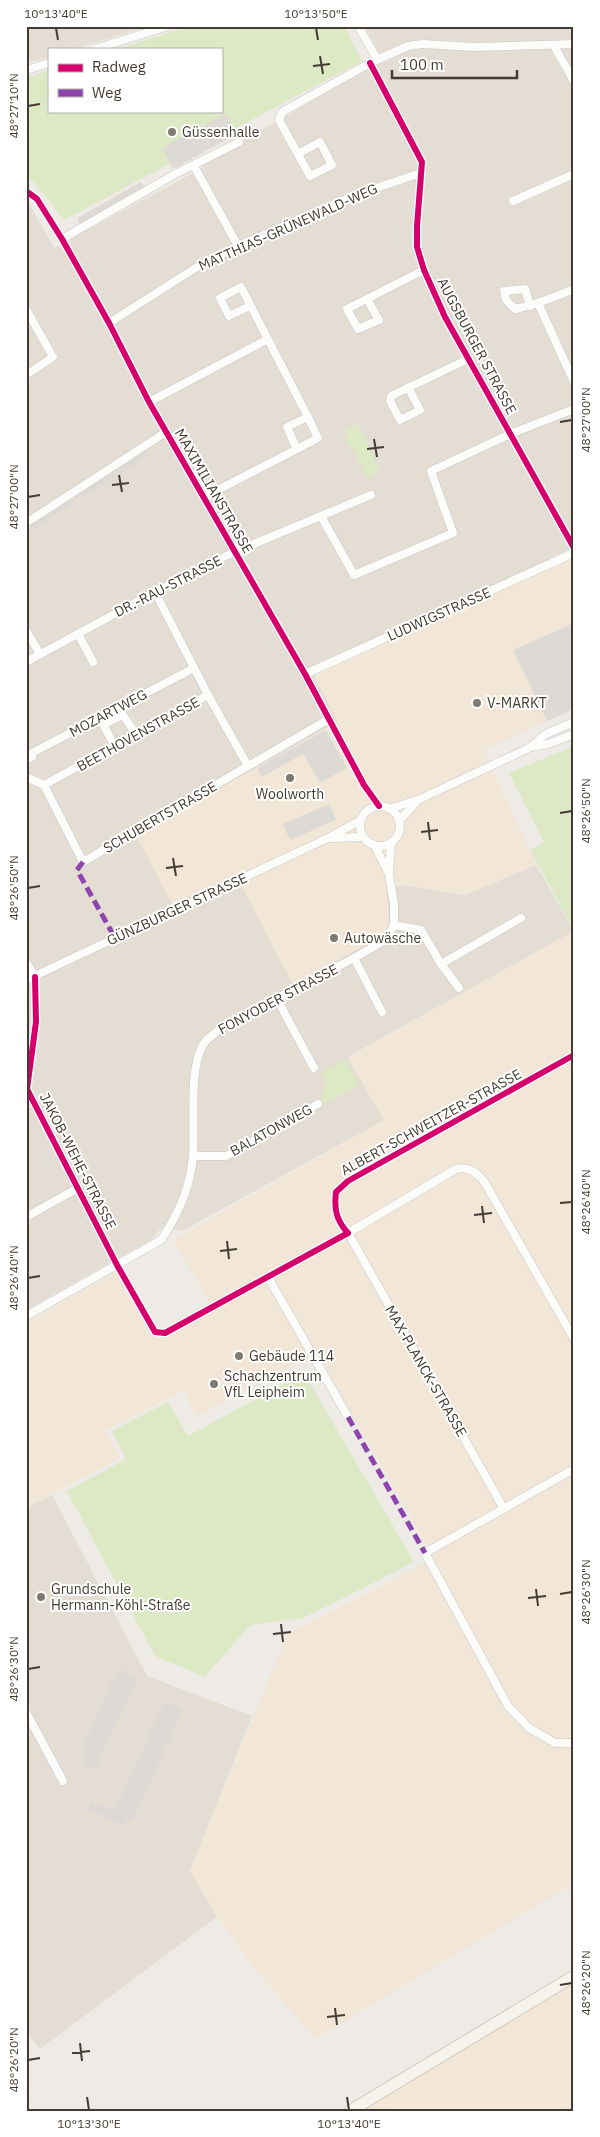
<svg xmlns="http://www.w3.org/2000/svg" width="600" height="2137" viewBox="0 0 600 2137" font-family="'IBM Plex Sans',sans-serif">
	<rect width="100%" height="100%" fill="#eeebe6"/>
	<g fill="#e3ddd3">
		<polygon points="26,26 149,26 74,49 49,49 49,57 26,63"/>
		<polygon points="365,26 574,26 574,547 314,675 338,722 136,835 236,875 389,915 386,888 403,885 465,895 536,865 574,931 348,1057 384,1120 182,1231 161,1228 152,1239 26,1310 26,203 31,207 54,248 204,167 203,164 383,60"/>
		<polygon points="52,1495 147,1676 252,1716 190,1871 217,1917 40,2049 26,2032 26,1508"/>
	</g>
	<g fill="#f2e6d7">
		<polygon points="571,558 574,563 574,708 484,750 536,865 465,895 403,885 386,888 389,924 383,935 293,985 236,875 172,904 136,835 338,722 314,676"/>
		<polygon points="574,931 574,1883 315,2039 256,1970 217,1917 190,1871 287,1635 434,1558 317,1352 197,1416 183,1391 105,1431 120,1458 26,1508 26,1323 116,1272 150,1335 210,1303 173,1240 384,1120 348,1058"/>
		<polygon points="574,1982 574,2111 351,2111"/>
	</g>
	<g fill="#dce9c4">
		<polygon points="191,26 344,26 362,61 64,220 34,182 26,180 26,78 49,70 49,111 221,111 221,49 117,49"/>
		<polygon points="358,423 380,471 367,478 343,431"/>
		<polygon points="574,746 574,930 530,850 544,842 509,773"/>
		<polygon points="345,1059 360,1084 325,1104 322,1099 325,1083 321,1073"/>
		<polygon points="304,1373 414,1562 303,1618 250,1625 205,1677 155,1656 67,1491 126,1459 112,1431 168,1402 188,1436"/>
	</g>
	<g fill="#dddad6">
		<polygon points="226,113 237,134 173,169 162,148"/>
		<polygon points="141,182 145,188 80,224 77,218"/>
		<polygon points="148,449 151,454 121,473 118,468"/>
		<polygon points="113,470 117,475 82,497 79,492"/>
		<polygon points="67,500 71,505 26,533 26,526"/>
		<polygon points="574,623 574,709 547,721 513,650"/>
		<polygon points="326,730 347,768 320,783 303,754 262,777 257,768"/>
		<polygon points="330,804 336,820 290,840 283,824"/>
		<polygon points="118,1668 138,1677 94,1771 84,1761 87,1751 82,1748"/>
		<polygon points="172,1703 184,1708 132,1821 126,1819 124,1826 89,1809 91,1801 114,1812 163,1704"/>
	</g>
	<g fill="none" stroke-linecap="round" stroke-linejoin="round">
		<g stroke="#cac7c2" stroke-width="9">
			<g id="street">
				<polyline points="358,26 377,59"/>
				<polyline points="554,46 574,81"/>
				<polyline points="95,49 168,26"/>
				<polyline points="370,63 422,162 417,226 417,247 424,270 445,317 574,548"/>
				<polyline points="26,70 49,63"/>
				<polyline points="298,154 320,142 332,165 310,176 279,120 282,112 370,63 408,46 423,44 475,47 574,44"/>
				<polyline points="194,166 238,246"/>
				<polyline points="26,191 37,199 62,239 109,323 149,402 305,674 364,785 379,806"/>
				<polyline points="513,201 574,174"/>
				<polyline points="62,239 175,174 239,142"/>
				<polyline points="367,299 379,320 358,329 347,309 424,270"/>
				<polyline points="538,303 574,382"/>
				<path d="M530,306l-5,-17 -21,2 2,9 9,9c21,-4 39,-12 59,-20"/>
				<polyline points="26,309 53,357 26,375"/>
				<polyline points="109,323 197,267 238,246 361,193 421,173"/>
				<polyline points="408,387 420,410 400,420 390,401 391,396 468,359"/>
				<polyline points="149,402 268,339"/>
				<polyline points="297,449 318,438 308,417"/>
				<polyline points="204,497 297,449 287,427 308,417 241,287 220,298 229,316 250,306"/>
				<polyline points="321,516 354,575 453,533 431,471 510,434 574,409"/>
				<polyline points="26,523 166,432"/>
				<polyline points="26,630 40,654"/>
				<polyline points="78,634 93,662"/>
				<polyline points="26,662 155,592 230,554 371,495"/>
				<polyline points="305,674 574,553"/>
				<polyline points="208,695 248,766"/>
				<polyline points="114,745 103,724 123,715 136,734"/>
				<polyline points="531,747 548,744 574,734"/>
				<polyline points="26,760 32,757 30,754 194,668"/>
				<polyline points="26,777 44,785 83,862 329,719"/>
				<polyline points="44,785 208,695 155,592"/>
				<circle cx="380" cy="826" r="20"/>
				<polyline points="389,809 420,799 529,748 546,734 574,722"/>
				<polyline points="399,821 418,800"/>
				<polyline points="330,838 363,837"/>
				<polyline points="389,872 391,843"/>
				<polyline points="394,925 421,930 441,964 459,988"/>
				<polyline points="354,958 382,1012"/>
				<polyline points="26,962 35,977"/>
				<polyline points="441,964 521,918"/>
				<path d="M35,977l1,45 -9,67 90,176 38,67 10,1 183,-100c-12,-13 -14,-24 -12,-41l12,-11 226,-126"/>
				<polyline points="26,980 328,838 361,820"/>
				<polyline points="277,999 314,1068"/>
				<polyline points="193,1156 226,1156 318,1104"/>
				<polyline points="26,1217 78,1188"/>
				<polyline points="268,1277 348,1417"/>
				<path d="M26,1316l135,-76c17,-25 30,-54 32,-85 2,-29 -5,-91 12,-113 5,-6 12,-10 18,-15l131,-69 28,-16 6,-6 6,-11v-20l-5,-31 -14,-28"/>
				<polyline points="574,1469 425,1553 508,1706 529,1728 555,1743 574,1743"/>
				<path d="M504,1509l-156,-276 108,-64c13,-3 22,4 29,14l89,156"/>
				<polyline points="26,1712 63,1781"/>
			</g>
		</g>
		<g stroke="#cfcabe" stroke-width="13">
			<polyline id="secondary" points="350,2111 574,1976"/>
		</g>
		<use href="#street" stroke="#fcfcfb" stroke-width="8"/>
		<use href="#secondary" stroke="#f6f3ec" stroke-width="11"/>
		<g stroke="#8e44ad" stroke-width="5" stroke-dasharray="10 5" stroke-linecap="butt">
			<polyline points="83,862 77,870 115,938"/>
			<polyline points="348,1417 425,1553"/>
		</g>
		<g stroke="#fff" stroke-width="9">
			<g id="cycleway">
				<polyline points="370,63 422,162 417,226 417,247 424,270 445,317 574,548"/>
				<polyline points="26,191 37,199 62,239 109,323 149,402 305,674 364,785 379,806"/>
				<path d="M35,977l1,45 -9,67 90,176 38,67 10,1 183,-100c-12,-13 -14,-24 -12,-41l12,-11 226,-126"/>
			</g>
		</g>
		<use href="#cycleway" stroke="#d6006c" stroke-width="6"/>
	</g>
	<path fill="none" stroke="#433c32" stroke-width="2" d="M56,28l2,12M316,28l2,12M320,56l3,18M313,66l17,-2M28,106l12,-2M560,422l12,-2M374,439l3,18M367,449l17,-2M119,475l3,17M112,485l17,-2M28,497l12,-2M560,813l12,-2M428,822l2,18M421,832l17,-2M173,858l3,18M166,868l17,-2M28,888l12,-2M560,1203l12,-1M482,1206l2,17M474,1215l18,-2M227,1241l2,18M220,1251l17,-2M28,1278l12,-2M536,1589l2,17M560,1594l12,-2M528,1598l18,-2M281,1624l2,18M273,1634l18,-2M28,1669l12,-2M560,1985l12,-2M335,2008l2,17M327,2017l18,-2M80,2043l2,18M72,2053l18,-2M28,2060l12,-2M87,2097l2,13M347,2097l2,13"/>
	<g fill="#7f7971" stroke="#fff" stroke-width="2">
		<circle cx="172" cy="132" r="5"/>
		<circle cx="477" cy="703" r="5"/>
		<circle cx="290" cy="778" r="5"/>
		<circle cx="334" cy="938" r="5"/>
		<circle cx="239" cy="1356" r="5"/>
		<circle cx="214" cy="1384" r="5"/>
		<circle cx="41" cy="1597" r="5"/>
	</g>
	<g text-anchor="middle" dominant-baseline="central" stroke-width="4" stroke-linejoin="round" paint-order="stroke">
		<g font-size="14" fill="#433c32" stroke="#fff" text-anchor="start">
			<text x="182" y="132">Güssenhalle</text>
			<text x="487" y="703">V-MARKT</text>
			<text x="290" y="794" text-anchor="middle">Woolworth</text>
			<text x="344" y="938">Autowäsche</text>
			<text x="249" y="1356">Gebäude 114</text>
			<text x="224" y="1376">Schachzentrum<tspan x="224" dy="16">VfL Leipheim</tspan></text>
			<text x="51" y="1589">Grundschule<tspan x="51" dy="16">Hermann-Köhl-Straße</tspan></text>
		</g>
		<g font-size="14" fill="#433c32" stroke="#fff">
			<text transform="translate(288 227) rotate(-24)">MATTHIAS-GRÜNEWALD-WEG</text>
			<text transform="translate(477 346) rotate(62)">AUGSBURGER STRASSE</text>
			<text transform="translate(214 491) rotate(60)">MAXIMILIANSTRASSE</text>
			<text transform="translate(168 586) rotate(-27)">DR.-RAU-STRASSE</text>
			<text transform="translate(439 614) rotate(-24)">LUDWIGSTRASSE</text>
			<text transform="translate(108 713) rotate(-28)">MOZARTWEG</text>
			<text transform="translate(138 734) rotate(-29)">BEETHOVENSTRASSE</text>
			<text transform="translate(160 817) rotate(-30)">SCHUBERTSTRASSE</text>
			<text transform="translate(177 909) rotate(-25)">GÜNZBURGER STRASSE</text>
			<text transform="translate(278 999) rotate(-28)">FONYODER STRASSE</text>
			<text transform="translate(431 1122) rotate(-29)">ALBERT-SCHWEITZER-STRASSE</text>
			<text transform="translate(271 1130) rotate(-29)">BALATONWEG</text>
			<text transform="translate(78 1161) rotate(63)">JAKOB-WEHE-STRASSE</text>
			<text transform="translate(426 1371) rotate(60)">MAX-PLANCK-STRASSE</text>
		</g>
	</g>
	<rect width="600" height="2137" fill="none" stroke="#ffffff" stroke-width="55"/>
	<rect x="48" y="48" width="175" height="65" fill="#ffffff" stroke="#b4b1ad"/>
	<rect x="58" y="64" width="25" height="8" fill="#d6006c" stroke="#b4b1ad"/>
	<text x="92" y="72" font-size="15" fill="#433c32">Radweg</text>
	<rect x="58" y="89" width="25" height="8" fill="#8e44ad" stroke="#b4b1ad"/>
	<text x="92" y="98" font-size="15" fill="#433c32">Weg</text>
	<path d="M392 70v8h125v-8" fill="none" stroke="#433c32" stroke-width="2.5"/>
	<text x="400" y="70" font-size="15" fill="#433c32" stroke="#ffffff" stroke-width="4" paint-order="stroke">100 m</text>
	<rect x="28" y="28" width="544" height="2082" fill="none" stroke="#433c32" stroke-width="2"/>
	<g font-size="12" text-anchor="middle" fill="#433c32">
		<text x="56" y="18">10°13'40"E</text>
		<text x="316" y="18">10°13'50"E</text>
		<text transform="translate(14 106) rotate(-90)" y="4">48°27'10"N</text>
		<text transform="translate(586 420) rotate(-90)" y="4">48°27'00"N</text>
		<text transform="translate(14 497) rotate(-90)" y="4">48°27'00"N</text>
		<text transform="translate(586 811) rotate(-90)" y="4">48°26'50"N</text>
		<text transform="translate(14 888) rotate(-90)" y="4">48°26'50"N</text>
		<text transform="translate(586 1202) rotate(-90)" y="4">48°26'40"N</text>
		<text transform="translate(14 1278) rotate(-90)" y="4">48°26'40"N</text>
		<text transform="translate(586 1592) rotate(-90)" y="4">48°26'30"N</text>
		<text transform="translate(14 1669) rotate(-90)" y="4">48°26'30"N</text>
		<text transform="translate(586 1983) rotate(-90)" y="4">48°26'20"N</text>
		<text transform="translate(14 2060) rotate(-90)" y="4">48°26'20"N</text>
		<text x="89" y="2128">10°13'30"E</text>
		<text x="349" y="2128">10°13'40"E</text>
	</g>
</svg>
